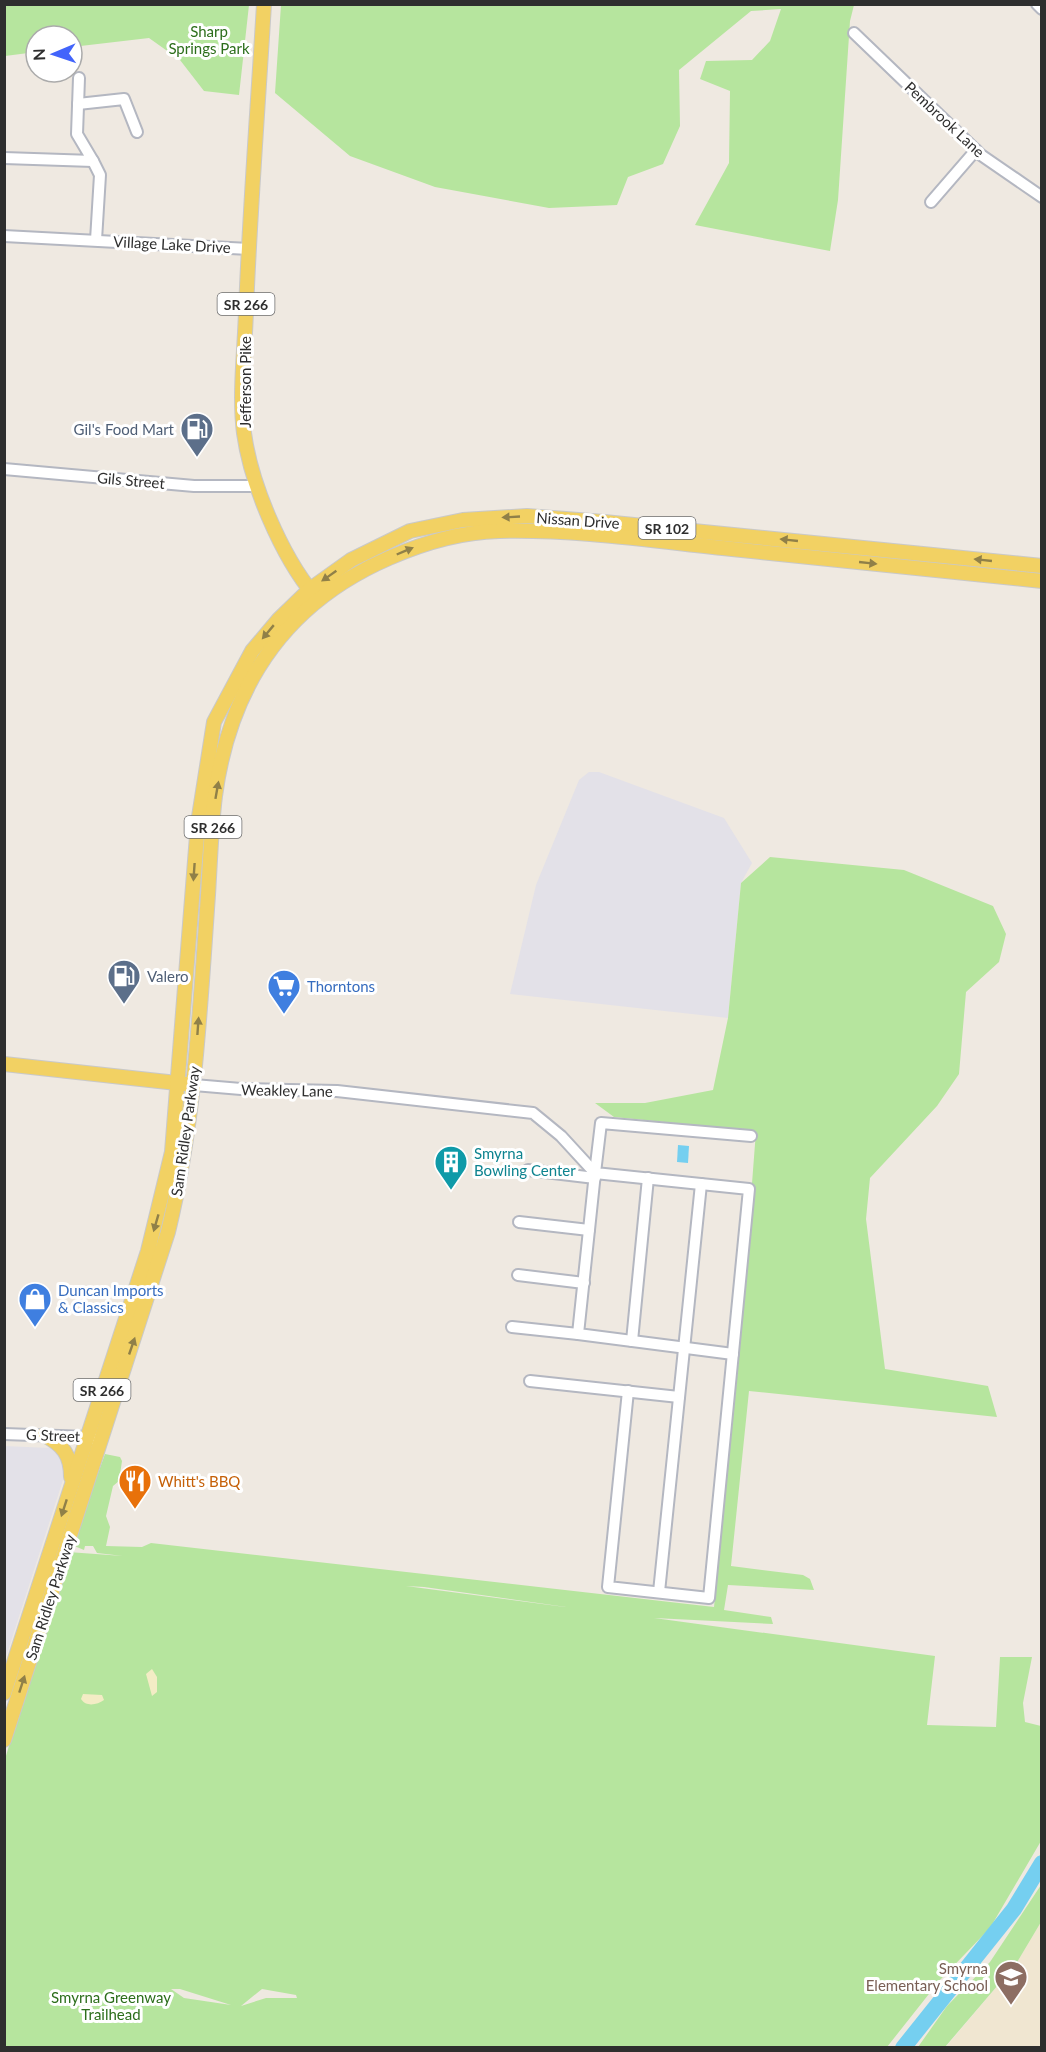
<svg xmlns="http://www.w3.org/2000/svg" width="1046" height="2052" viewBox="0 0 1046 2052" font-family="Lato,sans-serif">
	<rect width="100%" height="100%" fill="#efe9e1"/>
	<g fill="#e3e1e8">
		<polygon points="589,772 599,772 724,818 752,863 741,883 728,1018 510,994 536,885 579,780"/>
		<polygon points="4,1446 73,1449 5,1660 4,1660"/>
	</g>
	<polygon fill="#f0e6d1" points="1041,1922 1041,2047 945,2048 1016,1964"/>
	<g fill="#b6e59e" fill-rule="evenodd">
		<polygon points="4,5 249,5 239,95 204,91 180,60 149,38 72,47 72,36 36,36 36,52 5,56"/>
		<polygon points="281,5 854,5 850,21 838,200 830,251 695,225 729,163 730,91 700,79 706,61 752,60 770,41 781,9 751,11 679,70 680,126 663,164 628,177 617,205 549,208 435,187 350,156 275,93"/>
		<path d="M770,857l134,13 89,36 13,28 -7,28 -33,30 -7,82 -22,32 -67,72 -4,41 19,150 103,17 9,31 -248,-26 -18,175 72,9 7,4 4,11 -86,-5 -4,25 47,7 2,7 -119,-6 281,38 -8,69 69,2 4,-70h32l-9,46 2,19 16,4v115l-51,87 -50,52 -53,67 -882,1v-289l63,-207 55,4 -26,-3 -4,-7h-8l-1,4 -12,-5 33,-91 15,3 2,4 -3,20 -6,5 -7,30 4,11 -4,19 36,1 9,-4 563,64 24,-240 18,-236 -142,-14 -19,-14h50l68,-13 15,-72 13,-135zM406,1586l18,1 142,20h-1zM171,1989h9l51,16 -47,-7zM262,1989l34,6 1,3h-31l-25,8z"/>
		<polygon points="1041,1885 1041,1922 1016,1964 945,2047 918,2047 947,2006 990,1962"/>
	</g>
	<g fill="#f3ecc5">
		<polygon points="152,1669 157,1677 157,1692 152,1696 146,1674"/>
		<path d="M83,1694l19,1 2,5c-7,5 -18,7 -23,-1z"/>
	</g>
	<polygon fill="#75cff0" points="678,1145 689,1146 688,1163 677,1162"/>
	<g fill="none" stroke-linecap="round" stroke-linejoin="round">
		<polyline stroke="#75cff0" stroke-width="16" points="903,2048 1014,1909 1042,1863"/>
		<g stroke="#b4b7c1" stroke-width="14">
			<g id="minor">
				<polyline points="1037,4 1042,9"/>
				<polyline points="854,33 981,155 1042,197"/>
				<polyline points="78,104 124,99 137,132"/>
				<polyline points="4,158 93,161 77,134 79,78"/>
				<polyline points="93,161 100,175 96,240"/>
				<polyline points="931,202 976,150"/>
				<polyline points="4,236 249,249"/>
				<polyline points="4,469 194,486 257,486"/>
				<polyline points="194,1085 241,1089 337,1091 533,1113 561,1136 595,1173 578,1334 733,1354"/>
				<polyline points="528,1170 595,1178"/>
				<polyline points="519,1222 589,1230"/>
				<polyline points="518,1275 584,1283"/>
				<polyline points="512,1327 578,1334"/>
				<polyline points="632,1341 648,1178"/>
				<polyline points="530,1381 679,1397"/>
				<polyline points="628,1391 608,1587 709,1598 749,1189 595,1173 601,1123 751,1136"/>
				<polyline points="4,1434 87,1437 94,1439"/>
				<polyline points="659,1592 701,1184"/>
			</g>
		</g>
		<g stroke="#c9c9c9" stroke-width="16">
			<g id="major">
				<path d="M264,4c-6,102 -14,204 -18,306 -1,40 -7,83 -2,123 7,51 37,122 70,162"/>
				<polyline points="4,1064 186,1084"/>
				<path d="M44,1435c19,10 27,20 27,42"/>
				<polyline points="4,1693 148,1251 172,1152 198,823 214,722 252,651 279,619 309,590 351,560 410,531 463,520 527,516 604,522 1042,566"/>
				<path d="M4,1740l164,-508c27,-110 32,-224 40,-337 2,-32 3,-66 7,-99 15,-111 70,-193 174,-238 34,-15 72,-26 110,-27 77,-2 156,10 233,18 103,11 206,21 310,32"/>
			</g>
		</g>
		<use href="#minor" stroke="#fff" stroke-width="10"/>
		<use href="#major" stroke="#f2d163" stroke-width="14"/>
	</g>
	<defs><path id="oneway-solid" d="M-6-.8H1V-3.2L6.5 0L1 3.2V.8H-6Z" transform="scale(1.5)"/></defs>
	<g fill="#908048">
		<use href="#oneway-solid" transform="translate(511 517) rotate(177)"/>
		<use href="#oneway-solid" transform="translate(789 540) rotate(-174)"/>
		<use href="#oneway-solid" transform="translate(405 551) rotate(-23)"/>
		<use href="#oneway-solid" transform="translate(983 560) rotate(-174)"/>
		<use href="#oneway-solid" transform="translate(868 563) rotate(6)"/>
		<use href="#oneway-solid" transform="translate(329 576) rotate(145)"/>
		<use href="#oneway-solid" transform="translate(268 632) rotate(130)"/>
		<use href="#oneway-solid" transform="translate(217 790) rotate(-80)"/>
		<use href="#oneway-solid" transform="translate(194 872) rotate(94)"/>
		<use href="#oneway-solid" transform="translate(198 1026) rotate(-86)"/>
		<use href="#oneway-solid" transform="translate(156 1223) rotate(106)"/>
		<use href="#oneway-solid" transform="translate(132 1346) rotate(-71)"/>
		<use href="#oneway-solid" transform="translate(64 1508) rotate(108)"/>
		<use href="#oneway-solid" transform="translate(22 1684) rotate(-72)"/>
	</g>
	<defs>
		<g id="fuel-pin" transform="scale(1.725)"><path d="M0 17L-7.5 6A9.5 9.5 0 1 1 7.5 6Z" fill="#5c6f8a" stroke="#fff"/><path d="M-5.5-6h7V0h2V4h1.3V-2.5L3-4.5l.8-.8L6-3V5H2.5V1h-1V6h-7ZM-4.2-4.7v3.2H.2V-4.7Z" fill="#fff"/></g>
		<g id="supermarket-pin" transform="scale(1.725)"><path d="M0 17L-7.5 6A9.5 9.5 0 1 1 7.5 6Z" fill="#3f7fe0" stroke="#fff"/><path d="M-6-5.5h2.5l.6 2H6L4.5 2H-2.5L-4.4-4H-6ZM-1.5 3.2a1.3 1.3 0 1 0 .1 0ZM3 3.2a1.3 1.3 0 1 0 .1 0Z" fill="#fff"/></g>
		<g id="building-pin" transform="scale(1.725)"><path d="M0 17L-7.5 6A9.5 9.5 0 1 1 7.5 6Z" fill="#0f9aa8" stroke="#fff"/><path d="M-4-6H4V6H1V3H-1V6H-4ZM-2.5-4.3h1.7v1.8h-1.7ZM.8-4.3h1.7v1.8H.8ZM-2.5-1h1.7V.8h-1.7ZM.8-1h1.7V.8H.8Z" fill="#fff"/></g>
		<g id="shop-pin" transform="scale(1.725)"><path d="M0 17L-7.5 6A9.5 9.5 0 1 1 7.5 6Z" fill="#3f7fe0" stroke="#fff"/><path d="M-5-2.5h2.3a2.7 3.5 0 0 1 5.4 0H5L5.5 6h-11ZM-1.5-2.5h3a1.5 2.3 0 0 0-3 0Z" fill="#fff"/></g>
		<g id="restaurant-pin" transform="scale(1.725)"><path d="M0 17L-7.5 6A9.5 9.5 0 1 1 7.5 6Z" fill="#e8710a" stroke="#fff"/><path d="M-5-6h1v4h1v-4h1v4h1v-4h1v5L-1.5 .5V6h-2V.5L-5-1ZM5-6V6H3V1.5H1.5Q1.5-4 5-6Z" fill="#fff"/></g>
		<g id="school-pin" transform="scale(1.725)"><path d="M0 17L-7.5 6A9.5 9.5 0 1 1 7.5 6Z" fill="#8d6e63" stroke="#fff"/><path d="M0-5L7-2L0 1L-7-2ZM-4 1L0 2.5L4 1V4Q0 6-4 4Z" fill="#fff"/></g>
	</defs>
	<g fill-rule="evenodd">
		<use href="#fuel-pin" x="197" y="429"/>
		<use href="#fuel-pin" x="124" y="976"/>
		<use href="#supermarket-pin" x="284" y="986"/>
		<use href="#building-pin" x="451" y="1162"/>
		<use href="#shop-pin" x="35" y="1299"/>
		<use href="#restaurant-pin" x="135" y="1481"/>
		<use href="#school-pin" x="1011" y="1977"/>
	</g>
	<g text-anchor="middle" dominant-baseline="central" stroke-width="6" stroke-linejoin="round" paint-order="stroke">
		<g fill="#fff" stroke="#6d6d6d" stroke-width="1.5">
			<rect x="217.5" y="293" width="57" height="22" rx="4.5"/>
			<rect x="638.5" y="517" width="57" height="22" rx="4.5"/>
			<rect x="184.5" y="816" width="57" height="22" rx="4.5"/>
			<rect x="73.5" y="1379" width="57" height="22" rx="4.5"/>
		</g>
		<g font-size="14" font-weight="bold" fill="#2e2e2e">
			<text x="246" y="304">SR 266</text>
			<text x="667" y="528">SR 102</text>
			<text x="213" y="827">SR 266</text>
			<text x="102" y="1390">SR 266</text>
		</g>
		<g font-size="15" fill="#2c6e1b" stroke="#fff">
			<text x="209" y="31">Sharp<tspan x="209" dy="17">Springs Park</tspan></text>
			<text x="111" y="1997">Smyrna Greenway<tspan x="111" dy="17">Trailhead</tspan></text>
		</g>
		<g font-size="15" fill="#2e2e2e" stroke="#fff">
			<text transform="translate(945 119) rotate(43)">Pembrook Lane</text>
			<text transform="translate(172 244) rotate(3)">Village Lake Drive</text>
			<text transform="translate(245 382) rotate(-90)">Jefferson Pike</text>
			<text transform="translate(131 480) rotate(5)">Gils Street</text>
			<text transform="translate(578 520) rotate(4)">Nissan Drive</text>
			<text transform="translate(287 1090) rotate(1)">Weakley Lane</text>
			<text transform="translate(185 1131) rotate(-82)">Sam Ridley Parkway</text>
			<text transform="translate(53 1435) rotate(2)">G Street</text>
			<text transform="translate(50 1597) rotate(-72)">Sam Ridley Parkway</text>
		</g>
		<g font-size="15" fill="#4e5e75" stroke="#fff" text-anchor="end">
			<text x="174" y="429">Gil's Food Mart</text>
			<text x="147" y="976" text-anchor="start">Valero</text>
		</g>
		<g font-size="15" fill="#366cbe" stroke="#fff" text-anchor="start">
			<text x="307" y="986">Thorntons</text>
			<text x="58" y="1290">Duncan Imports<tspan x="58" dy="17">&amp; Classics</tspan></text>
		</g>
		<g font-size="15" fill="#0d838f" stroke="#fff" text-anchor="start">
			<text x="474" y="1153">Smyrna<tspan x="474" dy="17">Bowling Center</tspan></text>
		</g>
		<g font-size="15" fill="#c56008" stroke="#fff" text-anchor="start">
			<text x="158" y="1481">Whitt's BBQ</text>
		</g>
		<g font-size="15" fill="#785e54" stroke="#fff" text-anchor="end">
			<text x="988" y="1968">Smyrna<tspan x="988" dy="17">Elementary School</tspan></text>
		</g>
	</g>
	<rect width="1046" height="2052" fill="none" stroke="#2e2e2e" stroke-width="12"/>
	<g transform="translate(54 54) rotate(268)"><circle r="28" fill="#ffffff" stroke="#ababab" stroke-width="1.5"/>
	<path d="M0-4.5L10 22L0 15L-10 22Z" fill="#4264fb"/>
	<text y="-9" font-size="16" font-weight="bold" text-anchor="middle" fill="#2e2e2e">N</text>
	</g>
</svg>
